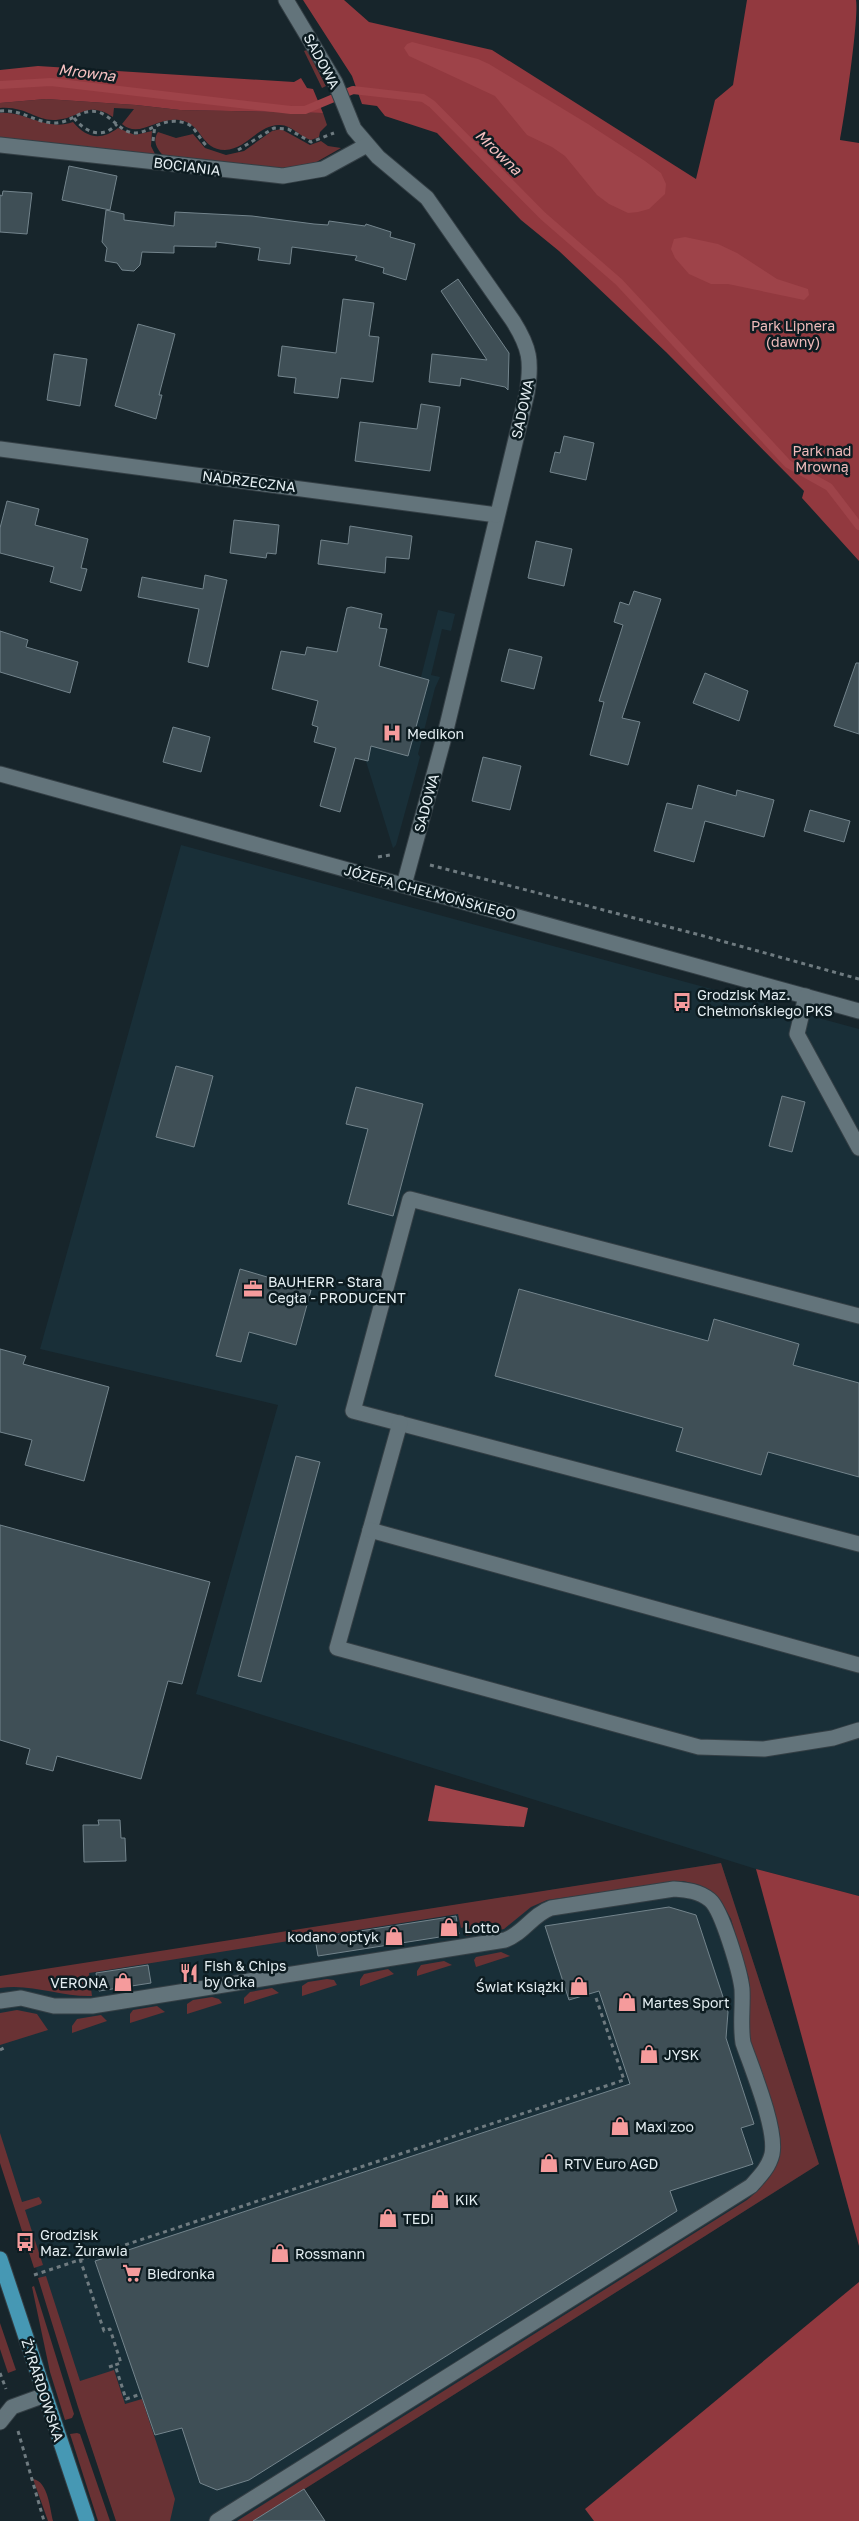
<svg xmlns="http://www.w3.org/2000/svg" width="859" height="2521" viewBox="0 0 859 2521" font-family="'Golos Text',sans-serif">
	<rect width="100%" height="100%" fill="#17252b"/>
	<g fill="#192f38">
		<polygon points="438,610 455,614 451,631 442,629 431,675 440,677 435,688 418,754 420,757 416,772 396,845 393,848 340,678 381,666 421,677"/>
		<polygon points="181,845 859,1029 859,1896 756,1869 196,1694 278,1405 40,1349"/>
		<polygon points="721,1863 819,2164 254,2521 121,2521 21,2223 0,2143 0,1977"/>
	</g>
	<g fill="#693234">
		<polygon points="307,50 326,86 322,88 304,51"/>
		<path d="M46,99l90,6 44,5 143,3 4,12 -7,7 -1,5 -8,3c-11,-3 -19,-15 -31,-15 -21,-1 -33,24 -55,25 -25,0 -22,-27 -46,-30 -23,-3 -40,19 -57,4l12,-15 -20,-1 -1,9c-27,-18 -34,3 -60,3 -18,0 -28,-14 -53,-12v-5z"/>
		<path d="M0,113c26,-2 46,19 73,9 13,16 28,19 45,6l17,7 17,-4 -1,15 5,10 -156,-17z"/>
		<path d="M281,129l29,16 11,-4 7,5 13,2 -28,16 -38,5 -110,-12c-8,-7 -13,-16 -7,-25l18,6 17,-4 12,14 21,7 18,-4 28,-20z"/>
		<path d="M721,1863l98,301 -565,357h-17l510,-321c21,-17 32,-37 33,-64l-31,-99v-58l-18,-60 -10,-18 -22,-16 -16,-4 -136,19 -16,7 -27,22 -38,7 -2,-9 -3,1 -3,-14 -369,59 3,23c-31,1 -61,-13 -92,-8v-12z"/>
		<polygon points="501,1952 510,1956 476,1967 474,1960 476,1957"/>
		<polygon points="444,1961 452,1965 417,1976 417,1971 421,1965"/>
		<polygon points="388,1969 394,1974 360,1986 360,1980 364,1974"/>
		<polygon points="327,1979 334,1980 337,1985 302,1996 302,1986 308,1982"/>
		<polygon points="272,1988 279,1993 244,2004 244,1998 250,1992"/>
		<polygon points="212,1997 219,1999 222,2003 187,2014 187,2004 193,2000"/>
		<polygon points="157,2006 165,2012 130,2023 130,2014 133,2010"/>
		<polygon points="17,2010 37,2014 48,2030 0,2045 0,2013"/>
		<polygon points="101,2015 107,2021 72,2033 72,2026 77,2019"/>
		<polygon points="0,2133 22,2202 39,2197 42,2202 41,2204 25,2210 43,2265 34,2268 0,2163"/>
		<polygon points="46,2276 80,2381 114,2370 125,2404 142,2399 175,2499 170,2521 116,2521 78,2407 38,2278"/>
		<polygon points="34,2286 74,2414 72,2418 65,2420 50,2372 32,2287"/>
		<polygon points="0,2323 16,2370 8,2373 0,2349"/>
		<polygon points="77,2433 80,2434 110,2521 98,2521 70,2434"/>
		<path d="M33,2479c15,2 17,30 20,42h-5z"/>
	</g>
	<g fill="#92393f">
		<path d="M303,0h41l25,22 123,28 204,129 19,-79 18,-15 14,-85h109c3,18 -11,114 -16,140l19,3v418l-57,-63 2,-7 -138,-139 -107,-101 -38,-31 -84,-87 -52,-17 -8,-10 -15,-2 -10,-28z"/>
		<polygon points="38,66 294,82 301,78 307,88 313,89 323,113 180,110 136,105 46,99 0,103 0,70"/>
		<polygon points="756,1869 859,1896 859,2246"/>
		<polygon points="859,2282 859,2521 594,2521 585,2509"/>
	</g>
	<g fill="#9e4349">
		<polygon points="412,42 478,59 489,64 588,124 645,161 661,173 666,184 665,194 649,209 638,212 628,213 609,204 597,195 565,156 552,147 527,135 495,96 409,56 404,48 407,44"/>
		<polygon points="685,237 718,244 737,253 777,279 808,289 809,295 804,300 728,284 711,284 689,274 675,258 671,249 674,239"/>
		<polygon points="435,1785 528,1808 524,1827 428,1821"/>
	</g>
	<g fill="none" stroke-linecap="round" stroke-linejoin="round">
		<polyline stroke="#9e4349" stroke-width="8" points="0,85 51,82 291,110 305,110 353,90 423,98 432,104 543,216 619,282 788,464 829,487 859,526"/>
	</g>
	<g fill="#3f4f56" stroke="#73848c">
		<polygon points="69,166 117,176 110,210 62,200"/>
		<polygon points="3,191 32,193 27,234 0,232 0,195 2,196"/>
		<polygon points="106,210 124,214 124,220 174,226 175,212 252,216 314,224 328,225 329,221 365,226 366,224 391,232 390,237 415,244 406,280 383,273 384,268 355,260 357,256 292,247 290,264 258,260 260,248 216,242 216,247 174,246 174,253 142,252 140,265 134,271 122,270 117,263 105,261 107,248 102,242"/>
		<polygon points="458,279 509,353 508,390 505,387 461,378 460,386 429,382 432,354 487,360 441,291"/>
		<polygon points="343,299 374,303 369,336 379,337 373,382 341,378 338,398 294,393 296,378 278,376 282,346 336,353"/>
		<polygon points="138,324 175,334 159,395 162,395 156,419 115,406"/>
		<polygon points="54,354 87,359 80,406 47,400"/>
		<polygon points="421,404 440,407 430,471 355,461 360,422 417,429"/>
		<polygon points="564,436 594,443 586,480 550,472 555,452 560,453"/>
		<polygon points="7,501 39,509 35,525 88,539 81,568 87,569 81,591 50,582 54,567 0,553 0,528"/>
		<polygon points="234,520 279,525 276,554 267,553 266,558 230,553"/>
		<polygon points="350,526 412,536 409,559 386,557 385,573 318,564 321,540 348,544"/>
		<polygon points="536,541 572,549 564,586 528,578"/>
		<polygon points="205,575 227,580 208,667 188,662 199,609 138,597 142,577 203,589"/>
		<polygon points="634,591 661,599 622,718 640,722 628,765 590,755 604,702 599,701 623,625 614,622 620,602 629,605"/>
		<polygon points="351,607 382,614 379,628 387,629 379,666 429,680 408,756 371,746 368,761 355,758 340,812 320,806 336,748 314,742 318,727 312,725 318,701 272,689 281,651 305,655 307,647 337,652 347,608"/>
		<polygon points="0,631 28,640 26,647 78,662 70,693 0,672"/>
		<polygon points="509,649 542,657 534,689 501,681"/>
		<polygon points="856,663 859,663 859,734 834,726"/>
		<polygon points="705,673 748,691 739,721 693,703"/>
		<polygon points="173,727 210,737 201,772 163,762"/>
		<polygon points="483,757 521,766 510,810 472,801"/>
		<polygon points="698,785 736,796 737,790 774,800 764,837 705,821 694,862 654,851 667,803 692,809"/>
		<polygon points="810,810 850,821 844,842 804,831"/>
		<polygon points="176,1066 213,1076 194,1147 156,1137"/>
		<polygon points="356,1087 423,1104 393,1216 348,1204 368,1129 346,1124"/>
		<polygon points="782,1096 805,1102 792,1152 769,1146"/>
		<polygon points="240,1269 311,1290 296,1345 249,1332 241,1362 216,1356"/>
		<polygon points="519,1289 708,1341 714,1319 799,1344 793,1365 859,1383 859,1477 768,1452 761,1475 676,1451 683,1428 495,1376"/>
		<polygon points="0,1349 26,1356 23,1364 109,1387 84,1481 25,1465 32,1440 0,1432"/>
		<polygon points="296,1456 320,1462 261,1682 238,1676"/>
		<polygon points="0,1525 210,1582 182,1684 168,1681 141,1779 57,1756 53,1771 26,1764 30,1749 0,1740"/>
		<polygon points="98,1820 120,1820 121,1838 125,1838 126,1861 84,1862 83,1825 99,1825"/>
		<polygon points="669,1907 696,1915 728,2012 726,2038 754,2124 741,2128 753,2164 670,2191 677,2211 249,2480 217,2490 200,2483 182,2428 155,2435 95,2261 630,2084 599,1991 569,2000 545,1926"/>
		<polygon points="456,1916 459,1934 318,1956 315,1938"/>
		<polygon points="148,1965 151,1983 99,1991 96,1973"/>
		<polygon points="304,2489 325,2521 253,2521"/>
	</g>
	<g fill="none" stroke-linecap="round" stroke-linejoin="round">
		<g stroke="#343f45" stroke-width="17">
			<g id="minor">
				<path d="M286,0l49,82 19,47 24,28 49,41 86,123c17,27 19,40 14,72l-81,337 -42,155"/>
				<polyline points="0,145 283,176 323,169 367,145"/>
				<polyline points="0,449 497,515"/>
				<polyline points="0,774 859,1011"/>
				<polyline points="806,996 797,1034 859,1148"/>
				<polyline points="859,1316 410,1199 353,1411 859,1544"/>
				<polyline points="400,1423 337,1648 699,1747 764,1749 833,1738 859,1730"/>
				<polyline points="370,1530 859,1665"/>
				<path d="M0,2001l21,-3 33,8h38l413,-66c19,-7 27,-25 46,-32l123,-19c13,1 25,2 36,11 12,10 30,72 32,89 1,19 -2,36 1,54 9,26 34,86 29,111 -3,13 -12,22 -21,32l-534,335"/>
				<polyline points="0,2422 12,2407 45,2395"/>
			</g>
		</g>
		<g stroke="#343f45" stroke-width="17">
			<polyline id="major" points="0,2259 87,2521"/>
		</g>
		<g stroke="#6f7b80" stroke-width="3" stroke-dasharray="4 4" stroke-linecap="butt">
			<path d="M0,111c22,-2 35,12 55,12 16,0 26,-15 43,-11 14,4 22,20 36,21 18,0 27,-17 51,-10 11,3 14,17 23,24"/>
			<path d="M74,118c11,14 28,22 43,6"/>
			<polyline points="153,141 155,125"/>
			<polyline points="238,150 274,128 288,129 311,142 334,133"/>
			<polyline points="378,857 390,855"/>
			<polyline points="430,865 700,935 859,979"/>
			<polyline points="0,2050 4,2048"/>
			<polyline points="80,2259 104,2331 110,2329 121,2363 115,2365 126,2399 141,2394"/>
			<polyline points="34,2275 624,2080 595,1995"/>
			<polyline points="109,2367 115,2365"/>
			<polyline points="0,2373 6,2389"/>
			<polyline points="18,2431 44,2521"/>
		</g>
		<use href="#minor" stroke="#63747b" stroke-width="15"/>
		<use href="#major" stroke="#4698b4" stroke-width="15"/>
	</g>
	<defs>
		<g id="hospital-bare" transform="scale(1.5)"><path d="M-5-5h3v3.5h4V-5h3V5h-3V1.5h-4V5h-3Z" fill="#f59b9c" stroke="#0d1c21" stroke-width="2.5" paint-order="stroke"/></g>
		<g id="bus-bare" transform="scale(1.5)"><path d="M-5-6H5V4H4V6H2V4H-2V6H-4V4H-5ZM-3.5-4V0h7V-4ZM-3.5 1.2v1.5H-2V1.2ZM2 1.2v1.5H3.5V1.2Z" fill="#f59b9c" stroke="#0d1c21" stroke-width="2.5" paint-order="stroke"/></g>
		<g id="office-bare" transform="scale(1.5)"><path d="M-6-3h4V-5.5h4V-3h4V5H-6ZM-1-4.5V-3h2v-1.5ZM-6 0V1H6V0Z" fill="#f59b9c" stroke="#0d1c21" stroke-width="2.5" paint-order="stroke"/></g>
		<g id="shop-bare" transform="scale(1.5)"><path d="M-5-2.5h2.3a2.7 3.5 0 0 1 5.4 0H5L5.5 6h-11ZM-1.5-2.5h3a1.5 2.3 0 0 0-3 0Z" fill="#f59b9c" stroke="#0d1c21" stroke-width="2.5" paint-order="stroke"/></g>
		<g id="restaurant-bare" transform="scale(1.5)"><path d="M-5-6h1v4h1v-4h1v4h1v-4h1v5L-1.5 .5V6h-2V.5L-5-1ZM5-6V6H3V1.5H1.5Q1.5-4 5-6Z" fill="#f59b9c" stroke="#0d1c21" stroke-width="2.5" paint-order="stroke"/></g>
		<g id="supermarket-bare" transform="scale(1.5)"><path d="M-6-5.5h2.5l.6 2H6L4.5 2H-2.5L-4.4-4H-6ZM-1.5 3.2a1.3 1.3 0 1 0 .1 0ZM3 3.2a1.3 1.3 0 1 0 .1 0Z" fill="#f59b9c" stroke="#0d1c21" stroke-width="2.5" paint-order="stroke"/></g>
	</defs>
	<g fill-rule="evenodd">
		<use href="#hospital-bare" x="392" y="733"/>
		<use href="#bus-bare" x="682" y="1002"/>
		<use href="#office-bare" x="253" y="1289"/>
		<use href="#shop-bare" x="449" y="1927"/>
		<use href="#shop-bare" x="394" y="1936"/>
		<use href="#restaurant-bare" x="189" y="1973"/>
		<use href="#shop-bare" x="123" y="1982"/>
		<use href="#shop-bare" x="579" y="1986"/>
		<use href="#shop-bare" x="627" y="2002"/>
		<use href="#shop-bare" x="649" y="2054"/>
		<use href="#shop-bare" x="620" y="2126"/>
		<use href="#shop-bare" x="549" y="2163"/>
		<use href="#shop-bare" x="440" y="2199"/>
		<use href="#shop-bare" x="388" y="2218"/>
		<use href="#bus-bare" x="25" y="2242"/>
		<use href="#shop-bare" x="280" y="2253"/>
		<use href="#supermarket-bare" x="132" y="2273"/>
	</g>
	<g text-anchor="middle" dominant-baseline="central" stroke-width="5" stroke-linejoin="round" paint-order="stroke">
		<g font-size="14" fill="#e4eef2" stroke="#0d1c21">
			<text transform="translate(322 61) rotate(62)">SADOWA</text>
			<text transform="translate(187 166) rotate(7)">BOCIANIA</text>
			<text transform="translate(522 409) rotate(-78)">SADOWA</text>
			<text transform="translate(249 481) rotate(7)">NADRZECZNA</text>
			<text transform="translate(426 803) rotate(-75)">SADOWA</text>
			<text transform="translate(430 892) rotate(15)">JÓZEFA CHEŁMOŃSKIEGO</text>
			<text transform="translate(43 2390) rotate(72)">ŻYRARDOWSKA</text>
		</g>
		<g font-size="14" fill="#efbbbb" stroke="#0d1c21">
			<text x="793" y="325">Park Lipnera<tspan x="793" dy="16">(dawny)</tspan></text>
			<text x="822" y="450">Park nad<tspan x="822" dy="16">Mrowną</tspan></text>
		</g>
		<g font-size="14" fill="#e4eef2" stroke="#0d1c21" text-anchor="start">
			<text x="407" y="733">Medikon</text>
			<text x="697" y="994">Grodzisk Maz.<tspan x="697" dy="16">Chełmońskiego PKS</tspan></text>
			<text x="268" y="1281">BAUHERR - Stara<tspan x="268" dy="16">Cegła - PRODUCENT</tspan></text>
			<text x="464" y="1927">Lotto</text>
			<text x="379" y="1936" text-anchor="end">kodano optyk</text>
			<text x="204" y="1965">Fish &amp; Chips<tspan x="204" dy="16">by Orka</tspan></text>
			<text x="108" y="1982" text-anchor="end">VERONA</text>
			<text x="564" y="1986" text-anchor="end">Świat Książki</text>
			<text x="642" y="2002">Martes Sport</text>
			<text x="664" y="2054">JYSK</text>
			<text x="635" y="2126">Maxi zoo</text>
			<text x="564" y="2163">RTV Euro AGD</text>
			<text x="455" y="2199">KiK</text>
			<text x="403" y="2218">TEDi</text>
			<text x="40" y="2234">Grodzisk<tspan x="40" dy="16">Maz. Żurawia</tspan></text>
			<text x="295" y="2253">Rossmann</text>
			<text x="147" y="2273">Biedronka</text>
		</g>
		<g font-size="15" font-style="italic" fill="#f6c1c1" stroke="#0d1c21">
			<text transform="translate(87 72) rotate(7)">Mrowna</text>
			<text transform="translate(499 152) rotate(44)">Mrowna</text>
		</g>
	</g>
</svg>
